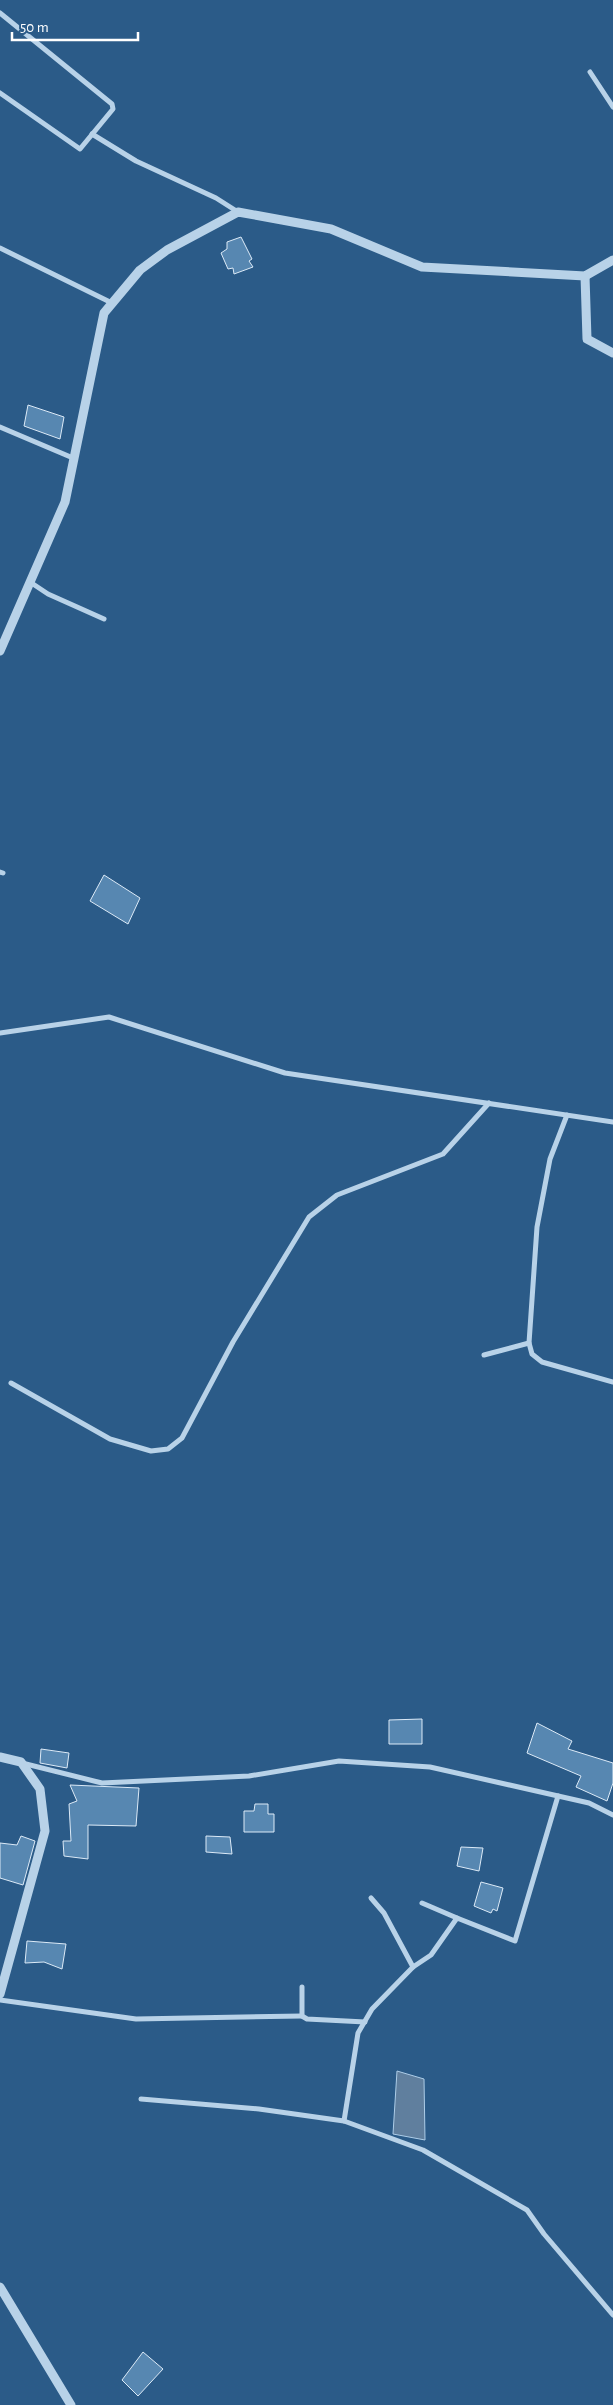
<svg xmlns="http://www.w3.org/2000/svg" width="613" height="2405" viewBox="0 0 613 2405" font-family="'Alegreya Sans',sans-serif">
	<rect width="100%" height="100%" fill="#2b5b88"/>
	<polygon fill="#607f9e" stroke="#adcde8" points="397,2071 424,2079 425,2140 393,2134"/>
	<g fill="#5787b1" stroke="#dceaf7">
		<polygon points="241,237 252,259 249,261 253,267 234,274 233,268 228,269 221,253 227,249 227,242"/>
		<polygon points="28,405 64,417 60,439 24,426"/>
		<polygon points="104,875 140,898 128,924 90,901"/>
		<polygon points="422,1719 422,1744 389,1744 389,1720"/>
		<polygon points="537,1723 572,1741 568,1749 613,1763 613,1783 607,1801 576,1787 581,1776 527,1753"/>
		<polygon points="41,1749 69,1753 67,1768 40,1763"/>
		<polygon points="70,1785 139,1788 136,1826 88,1825 88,1859 64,1856 63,1841 71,1841 69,1804 77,1801"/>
		<polygon points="255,1804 268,1804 268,1814 274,1814 274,1832 244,1832 244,1811 254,1811"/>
		<polygon points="21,1836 35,1841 23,1885 0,1878 0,1843 17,1845"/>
		<polygon points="206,1836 230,1837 232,1854 206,1852"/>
		<polygon points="461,1847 483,1848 479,1871 457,1866"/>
		<polygon points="481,1882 503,1888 497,1911 493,1909 491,1913 474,1906"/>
		<polygon points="27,1941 66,1944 62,1969 44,1962 25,1963"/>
		<polygon points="143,2352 163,2369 138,2396 122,2380"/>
	</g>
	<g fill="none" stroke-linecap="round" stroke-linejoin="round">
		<g stroke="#b8d2e8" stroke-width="5">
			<polyline points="0,13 112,104 113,109 80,149 0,93"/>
			<polyline points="590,72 613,107"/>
			<polyline points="92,134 136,161 216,198 238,212"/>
			<polyline points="0,248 112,303"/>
			<polyline points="0,427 73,458"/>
			<polyline points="30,582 48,594 104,619"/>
			<polyline points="0,872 3,873"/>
			<polyline points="0,1033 109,1017 285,1073 613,1122"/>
			<polyline points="567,1115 550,1159 537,1227 529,1343 532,1354 542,1362 613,1382"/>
			<polyline points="484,1355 529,1343"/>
			<polyline points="11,1383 110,1439 151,1451 168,1449 182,1438 233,1342 309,1217 337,1195 443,1154 489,1103"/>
			<polyline points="22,1763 102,1783 249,1776 339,1761 430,1767 589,1803 613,1815"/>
			<polyline points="371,1898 384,1913 413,1967"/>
			<polyline points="422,1903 457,1918"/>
			<polyline points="302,1987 302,2016 307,2019 365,2022"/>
			<polyline points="0,2000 136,2019 302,2016"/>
			<polyline points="141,2099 259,2109 344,2121 358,2033 372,2009 413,1967 431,1955 457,1918 515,1941 558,1796"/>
			<polyline points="344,2121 423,2150 527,2210 544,2234 613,2315"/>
		</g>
		<g stroke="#b8d2e8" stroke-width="9">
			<polyline points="585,276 587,339 613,353"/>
			<polyline points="0,651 65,502 104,313 140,270 167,250 238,212 331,229 422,267 585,276 613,260"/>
			<polyline points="0,1757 21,1762 40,1789 45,1831 0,1994"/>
			<polyline points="0,2287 71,2405"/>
		</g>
	</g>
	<path d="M12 32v8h126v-8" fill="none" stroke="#ffffff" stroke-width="2.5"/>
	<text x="20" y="32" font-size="15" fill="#ffffff" stroke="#2b5b88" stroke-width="4" paint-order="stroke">50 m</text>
</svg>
